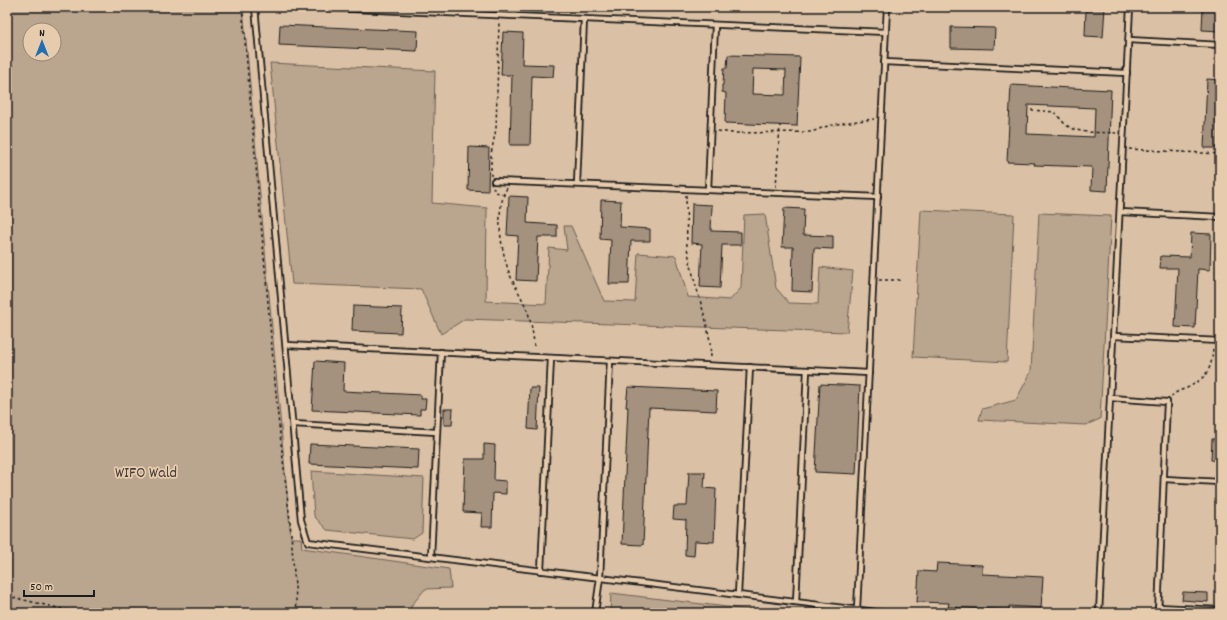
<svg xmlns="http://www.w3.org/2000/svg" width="1227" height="620" viewBox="0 0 1227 620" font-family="Dekko,sans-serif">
	<rect width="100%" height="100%" fill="#dac0a4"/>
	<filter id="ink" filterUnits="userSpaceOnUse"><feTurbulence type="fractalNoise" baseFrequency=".025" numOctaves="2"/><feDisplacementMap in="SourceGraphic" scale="8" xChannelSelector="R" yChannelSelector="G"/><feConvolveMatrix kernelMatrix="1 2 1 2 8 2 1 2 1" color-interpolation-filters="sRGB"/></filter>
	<g filter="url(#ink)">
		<g fill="#baa58e" stroke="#6b6055" fill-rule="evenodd">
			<path d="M7,7h236l48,531h10l1,10 147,21 2,19 -26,1 -14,17 1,7h-405zM30,30h24v24h-24z"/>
			<polygon points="270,63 435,71 432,203 487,208 486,301 546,304 549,248 567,250 564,226 571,226 604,301 635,302 638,253 676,256 688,297 730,300 741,288 744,215 765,214 776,288 789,303 818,304 820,267 853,271 847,332 465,319 441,334 421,289 292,284"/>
			<polygon points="921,210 1014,214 1007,362 913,357"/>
			<polygon points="1039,213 1111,216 1100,419 1086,425 979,420 982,409 1016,400 1031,372"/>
			<polygon points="311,471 424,478 422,533 413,539 327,530 314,516"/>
			<polygon points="611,593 760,611 760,613 610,613"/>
		</g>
		<g fill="#a5927e" stroke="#1c1c1c" fill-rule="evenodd">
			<polygon points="1086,7 1105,7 1103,37 1085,36"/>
			<polygon points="1203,7 1220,7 1220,31 1202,30"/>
			<polygon points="280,25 418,31 417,51 279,45"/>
			<polygon points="951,27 995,28 994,49 951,48"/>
			<polygon points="503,32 523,33 522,64 554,65 553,77 532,76 530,145 510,145 512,75 501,75"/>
			<path d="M728,55l72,2 -3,69 -72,-3 1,-30 -4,-1v-7h1l1,-17h3zM753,69l33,1 -1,25 -33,-1z"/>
			<polygon points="1207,79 1220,80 1220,148 1204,148"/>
			<path d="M1011,85l100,5 -4,101 -16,-1 1,-23 -58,-2 1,-2 -28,-1zM1028,105l67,3 -1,29 -67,-3z"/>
			<polygon points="469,147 489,148 488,191 468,190"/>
			<polygon points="509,196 528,197 527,223 557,225 557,237 538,237 536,281 516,280 518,236 507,235"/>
			<polygon points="601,200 621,201 620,227 650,229 650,241 631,241 629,284 609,284 611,240 600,239"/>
			<polygon points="692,204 712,205 711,231 741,232 741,245 722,245 720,288 700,287 702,244 691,243"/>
			<polygon points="784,208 804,209 803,235 833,236 833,249 814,248 812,292 792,291 793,247 782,247"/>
			<polygon points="1191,233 1211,234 1210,270 1198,269 1195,328 1175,327 1178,268 1160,268 1161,256 1190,257"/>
			<polygon points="353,306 402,308 401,333 352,331"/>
			<polygon points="315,361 344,363 343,391 421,395 421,399 426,399 425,409 420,409 420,415 312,410"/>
			<polygon points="820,384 860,386 856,474 815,472"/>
			<polygon points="628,387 717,391 716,411 649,408 643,545 622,544 628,407 626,407"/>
			<polygon points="530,388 539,388 537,430 528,429"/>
			<polygon points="444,409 453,409 452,425 444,425"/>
			<polygon points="1212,439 1220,439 1220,461 1211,460"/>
			<polygon points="310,444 419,449 418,469 309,464"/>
			<polygon points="484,444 495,445 494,480 506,481 506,494 493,493 492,527 481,527 482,513 463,512 465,459 484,459"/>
			<polygon points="689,472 705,472 704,488 716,489 714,542 695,541 694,556 685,555 686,520 673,519 674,506 687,506"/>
			<polygon points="937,563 982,565 982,574 1043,577 1041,608 1009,606 1009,610 948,607 949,603 917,602 919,571 936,572"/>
			<polygon points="1183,592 1208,593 1208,602 1182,600"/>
		</g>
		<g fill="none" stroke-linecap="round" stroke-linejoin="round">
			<g stroke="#1c1c1c" stroke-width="8">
				<g id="lane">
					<polyline points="255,7 301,520 308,542 884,613"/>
					<polyline points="309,7 886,32"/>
					<polyline points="1129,40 1220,45"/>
					<polyline points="884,62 1127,73"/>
					<polyline points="494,181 878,197"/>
					<polyline points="577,184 584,19"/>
					<polyline points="708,190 715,25"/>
					<polyline points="1120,212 1220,217"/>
					<polyline points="1114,336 1220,341"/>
					<polyline points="286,345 869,373"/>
					<polyline points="1111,398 1167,402 1158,613"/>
					<polyline points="293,424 437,432"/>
					<polyline points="1164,479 1220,482"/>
					<polyline points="431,557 441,352"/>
					<polyline points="541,571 551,358"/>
					<polyline points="738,595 750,367"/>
					<polyline points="796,602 807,370"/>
					<polyline points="1158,607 1220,610"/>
					<polyline points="857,609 887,7"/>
					<polyline points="595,613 600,578 610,361"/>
					<polyline points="1099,613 1130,7"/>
				</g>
			</g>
			<g stroke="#1c1c1c" stroke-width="1.5" stroke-dasharray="3 3" stroke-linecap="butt">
				<polyline points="242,7 278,417 290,520 297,613"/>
				<polyline points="584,11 584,7"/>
				<path d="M1031,110l24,2c4,5 9,13 16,16 13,6 31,4 45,5"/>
				<polyline points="718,131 732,133 812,132 824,127 842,123 874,119"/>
				<polyline points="1129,149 1220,154"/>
				<polyline points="491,176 491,154 496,129 499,22"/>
				<polyline points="493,187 495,192 504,194"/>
				<polyline points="776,187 780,125"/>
				<path d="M507,188c-13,23 -6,63 3,87 6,14 15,27 19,41 3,11 5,22 5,33"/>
				<polyline points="686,195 687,248 694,279 706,321 710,341 711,358"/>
				<polyline points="879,280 900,280"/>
				<path d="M1171,397c4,-5 10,-7 16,-9 20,-10 25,-19 26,-40"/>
				<polyline points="7,596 79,613"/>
			</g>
			<use href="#lane" stroke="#e6cbad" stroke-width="4.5"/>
		</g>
	</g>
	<g text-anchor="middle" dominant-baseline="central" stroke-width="3.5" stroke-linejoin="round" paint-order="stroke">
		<g font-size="16" fill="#443e38" stroke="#e6cbad">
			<text x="146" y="473">WIFO Wald</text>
		</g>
	</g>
	<rect width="1227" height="620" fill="none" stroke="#e6cbad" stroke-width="24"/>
	<rect x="12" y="12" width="1203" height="596" fill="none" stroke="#1c1c1c" stroke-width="1.5" filter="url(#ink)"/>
	<g transform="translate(42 42)"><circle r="19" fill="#e6cbad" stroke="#958573"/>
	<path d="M0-3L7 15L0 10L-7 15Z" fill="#1f6fb2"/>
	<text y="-6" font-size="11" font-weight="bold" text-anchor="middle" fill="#1c1c1c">N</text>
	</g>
	<path d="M24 590v6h70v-6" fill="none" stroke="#1c1c1c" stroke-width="2"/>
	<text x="30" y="590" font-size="12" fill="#1c1c1c" stroke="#e6cbad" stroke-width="3" paint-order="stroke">50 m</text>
</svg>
